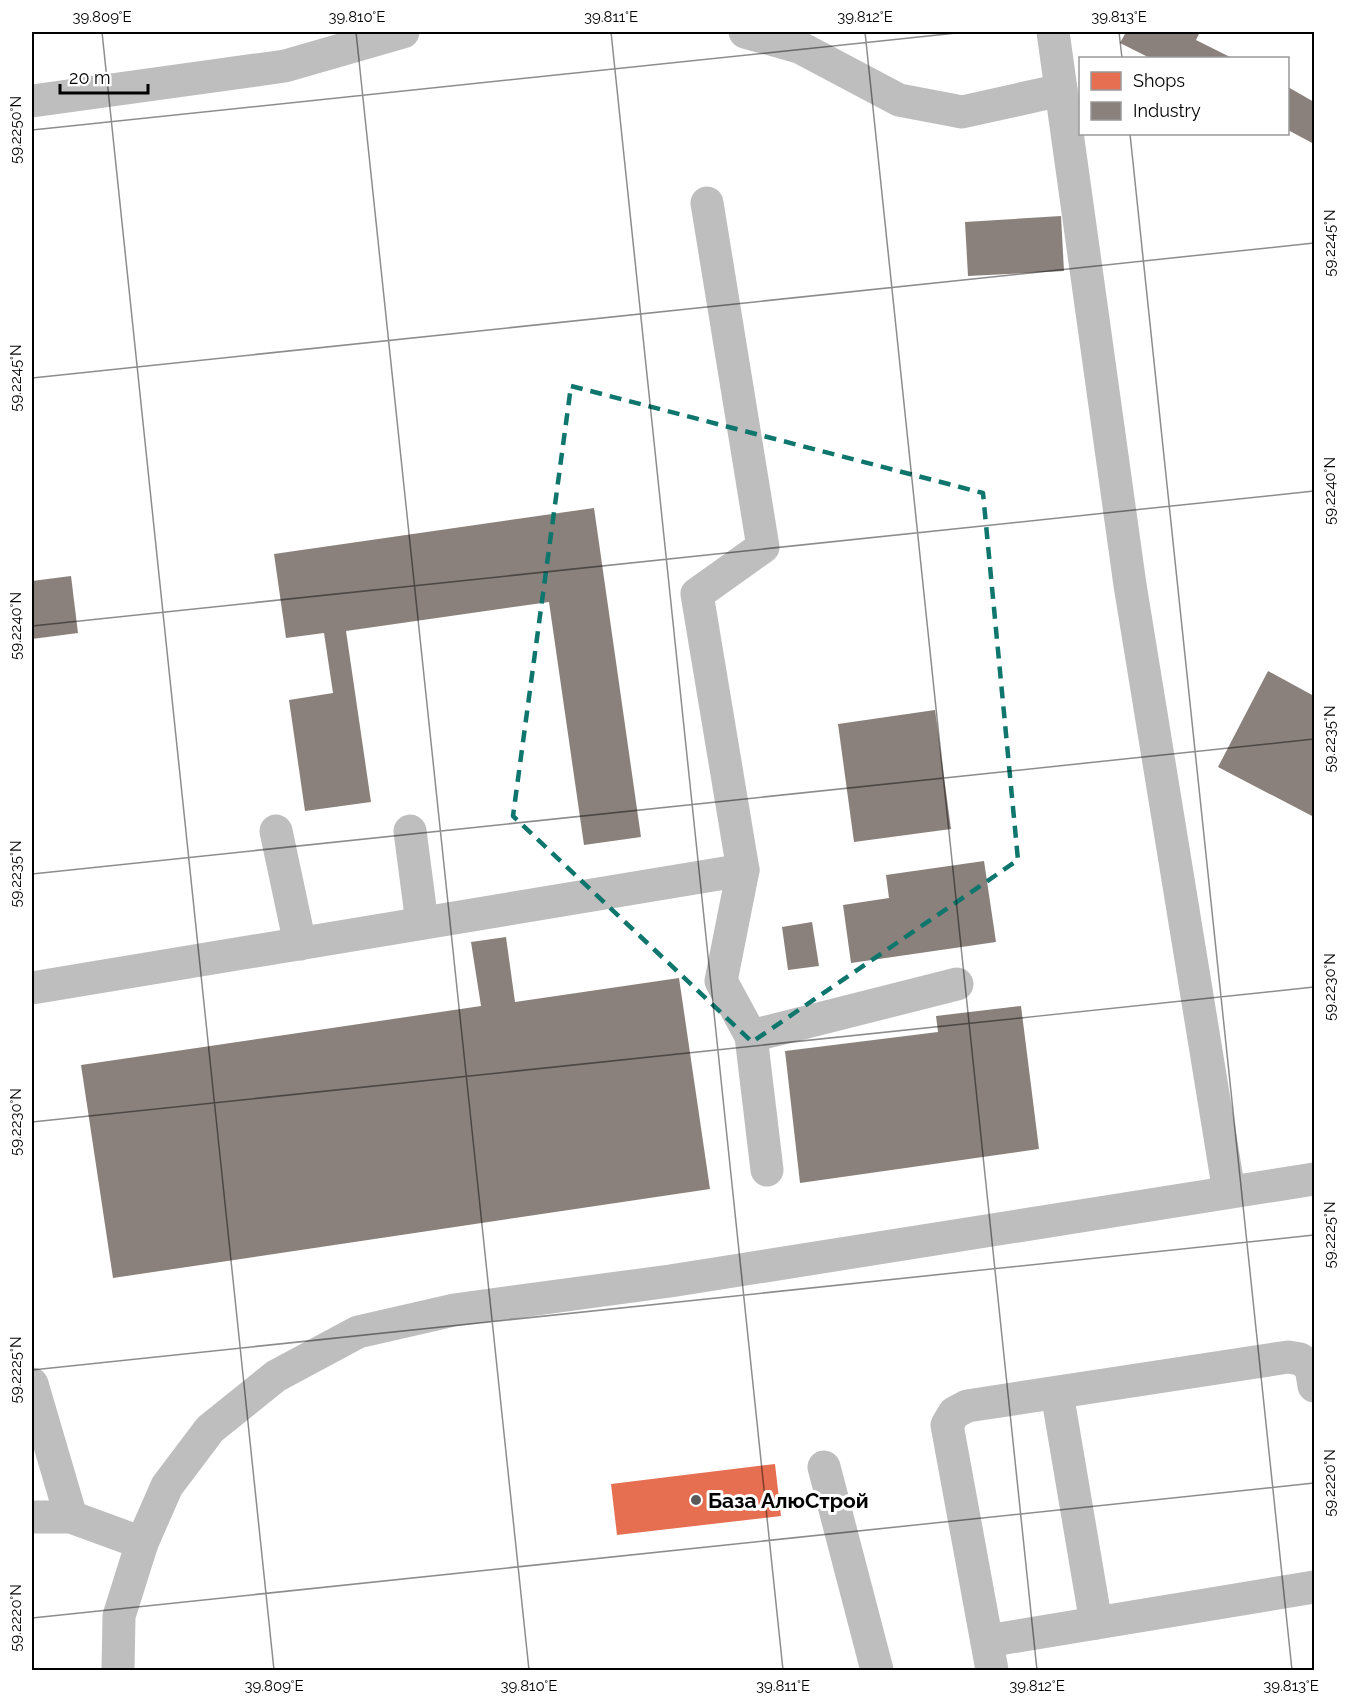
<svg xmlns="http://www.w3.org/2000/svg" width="1346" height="1702" viewBox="0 0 1346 1702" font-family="Raleway,sans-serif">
	<rect width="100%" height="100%" fill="#fff"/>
	<polygon fill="#e76f51" points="775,1464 781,1516 617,1535 611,1484"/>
	<g fill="#8a817c">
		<polygon points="1126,32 1200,32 1196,40 1232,58 1150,58 1120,43"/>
		<polygon points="1288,87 1314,102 1314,144 1288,130"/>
		<polygon points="1061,216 1064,271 968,276 965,222"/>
		<polygon points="594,508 641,837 584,845 549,602 346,631 371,802 305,811 289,700 333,693 324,633 286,638 274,554"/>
		<polygon points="71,576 78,633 32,639 32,581"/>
		<polygon points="1268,671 1314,696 1314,817 1218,767"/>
		<polygon points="935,710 951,829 854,842 838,724"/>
		<polygon points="984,861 996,942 851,963 843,905 889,898 886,875"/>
		<polygon points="812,922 819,966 788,970 782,927"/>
		<polygon points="506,937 515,1002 679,978 710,1189 113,1278 81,1065 481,1006 471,942"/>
		<polygon points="1021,1006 1039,1149 800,1183 785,1051 938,1032 936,1016"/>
	</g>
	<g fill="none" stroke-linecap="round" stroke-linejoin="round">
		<g stroke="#bebebe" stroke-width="33">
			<polyline points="745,32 799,47 899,100 962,112 1061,90"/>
			<polyline points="1053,32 1130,585 1229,1192"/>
			<polyline points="32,101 285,66 403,32"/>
			<polyline points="276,831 300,944"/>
			<polyline points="410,831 422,923"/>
			<polyline points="743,870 721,981 751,1036 957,984"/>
			<polyline points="32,988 743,870 697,594 763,547 707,203"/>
			<polyline points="751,1036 767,1170"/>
			<polyline points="32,1384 71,1517"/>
			<polyline points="1057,1393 1096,1623"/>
			<polyline points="824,1467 877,1670"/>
			<polyline points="32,1517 71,1517 142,1543"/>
			<polyline points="987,1641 1314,1587"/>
			<polyline points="118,1670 119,1616 142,1543 167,1486 210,1429 276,1376 358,1332 454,1310 670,1281 1314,1179"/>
			<polyline points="992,1670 947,1425 954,1413 967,1406 1288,1357 1300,1359 1311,1367 1314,1386"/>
		</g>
	</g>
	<path fill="none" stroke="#0f766e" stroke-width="4.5" stroke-dasharray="12 8" stroke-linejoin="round" d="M571,386l412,107 35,367 -266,182 -239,-226z"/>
	<path fill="none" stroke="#000" stroke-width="1.5" stroke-opacity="0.45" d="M102,32l172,1638M356,32l173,1638M611,32l172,1638M865,32l172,1638M1119,32l3,26M32,130l934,-98M1130,134l162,1536M32,378l1282,-135M32,626l1282,-135M32,874l1282,-135M32,1122l1282,-135M32,1370l1282,-135M32,1618l1282,-135"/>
	<circle fill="#595959" stroke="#fff" stroke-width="2" cx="696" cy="1500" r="6"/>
	<g text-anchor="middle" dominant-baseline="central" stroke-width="6" stroke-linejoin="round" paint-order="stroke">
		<g font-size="21" font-weight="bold" fill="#000" stroke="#fff" text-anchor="start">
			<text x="708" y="1500">База АлюСтрой</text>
		</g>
	</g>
	<rect width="1346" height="1702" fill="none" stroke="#ffffff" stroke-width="66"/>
	<rect x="1079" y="57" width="210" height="78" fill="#ffffff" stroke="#999999" stroke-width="1.5"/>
	<rect x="1091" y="72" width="30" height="18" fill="#e76f51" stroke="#999999" stroke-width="1.5"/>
	<text x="1133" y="87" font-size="18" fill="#000000">Shops</text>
	<rect x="1091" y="102" width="30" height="18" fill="#8a817c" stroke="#999999" stroke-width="1.5"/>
	<text x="1133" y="117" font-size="18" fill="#000000">Industry</text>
	<path d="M60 84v9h88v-9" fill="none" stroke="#000000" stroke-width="3"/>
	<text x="69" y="84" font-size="18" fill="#000000" stroke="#ffffff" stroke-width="4.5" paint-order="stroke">20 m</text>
	<rect x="33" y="33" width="1280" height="1636" fill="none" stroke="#000" stroke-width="2"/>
	<g font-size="15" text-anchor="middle" fill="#000">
		<text x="102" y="22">39.809°E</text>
		<text x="357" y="22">39.810°E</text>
		<text x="611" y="22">39.811°E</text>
		<text x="865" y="22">39.812°E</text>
		<text x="1119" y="22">39.813°E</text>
		<text transform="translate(16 130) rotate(-90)" y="5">59.2250°N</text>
		<text transform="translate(1330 243) rotate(-90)" y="5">59.2245°N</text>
		<text transform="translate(16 378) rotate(-90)" y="5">59.2245°N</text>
		<text transform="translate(1330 491) rotate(-90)" y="5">59.2240°N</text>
		<text transform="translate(16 626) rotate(-90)" y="5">59.2240°N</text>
		<text transform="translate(1330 739) rotate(-90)" y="5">59.2235°N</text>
		<text transform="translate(16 874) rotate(-90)" y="5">59.2235°N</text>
		<text transform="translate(1330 987) rotate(-90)" y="5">59.2230°N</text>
		<text transform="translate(16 1122) rotate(-90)" y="5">59.2230°N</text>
		<text transform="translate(1330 1235) rotate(-90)" y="5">59.2225°N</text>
		<text transform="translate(16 1370) rotate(-90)" y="5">59.2225°N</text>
		<text transform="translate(1330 1483) rotate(-90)" y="5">59.2220°N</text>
		<text transform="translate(16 1618) rotate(-90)" y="5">59.2220°N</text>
		<text x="274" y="1691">39.809°E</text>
		<text x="529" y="1691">39.810°E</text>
		<text x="783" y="1691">39.811°E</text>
		<text x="1037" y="1691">39.812°E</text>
		<text x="1291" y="1691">39.813°E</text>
	</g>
</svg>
